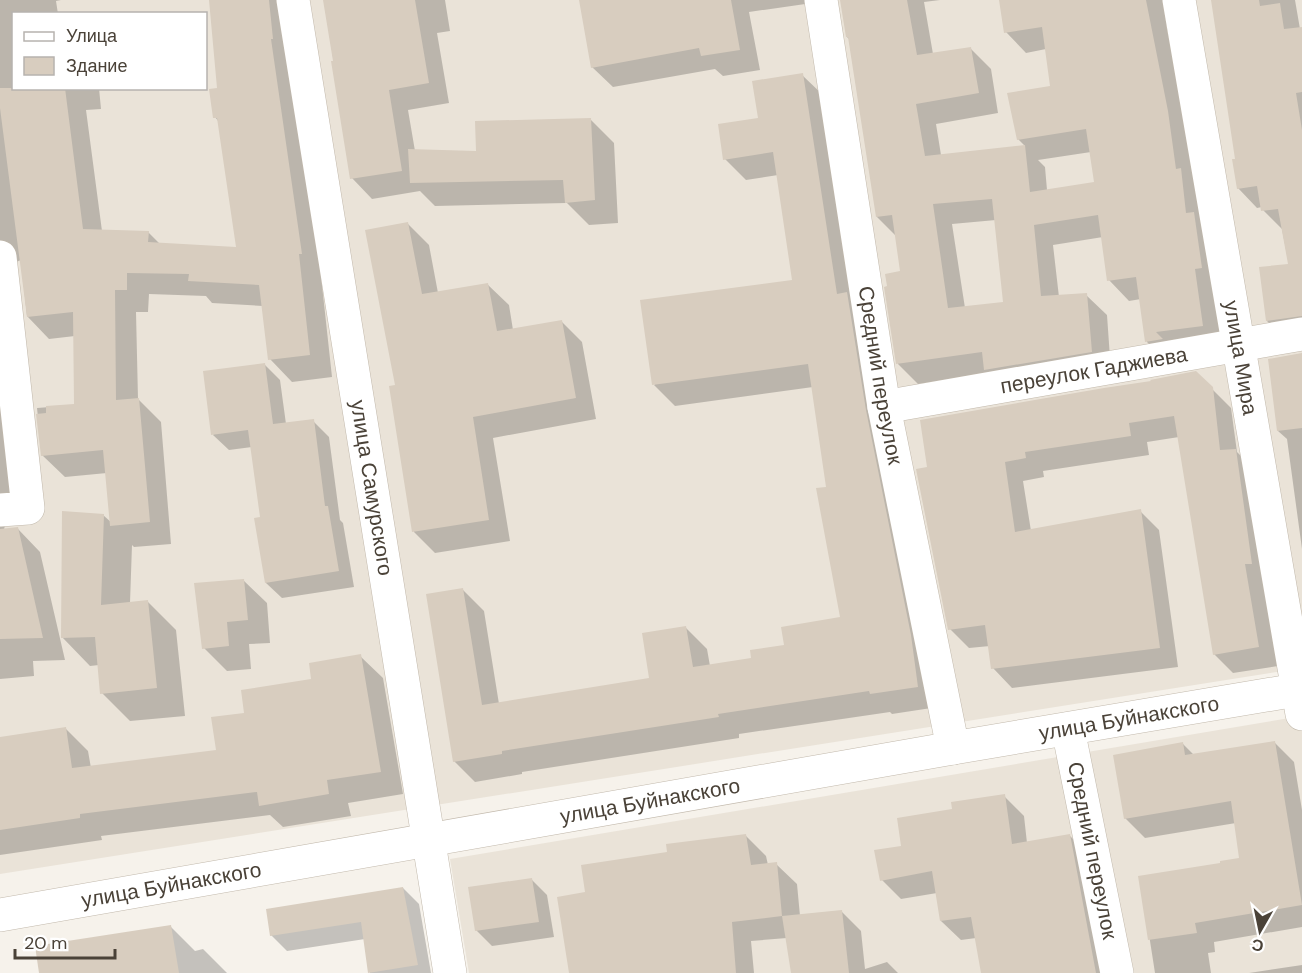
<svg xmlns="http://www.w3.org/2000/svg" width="1302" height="973" viewBox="0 0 1302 973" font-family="'DM Sans',sans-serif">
	<rect width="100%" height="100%" fill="#f6f2eb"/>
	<g fill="#eae3d8" fill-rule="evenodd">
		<path d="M0,0h1302v668l-1302,206zM14,14h192v74h-192z"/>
		<polygon points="1302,716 1302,973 469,973 450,859"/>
	</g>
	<g fill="#0003" fill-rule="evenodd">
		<polygon points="0,0 61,0 56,1 58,14 14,14 14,88 99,88 101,109 86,110 102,231 148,232 160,244 238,249 219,122 215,117 219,89 211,0 289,0 324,276 321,276 332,377 292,382 270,359 263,306 212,303 206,296 149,294 148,312 136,312 138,399 161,422 171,544 134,547 132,545 130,603 148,602 176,630 185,716 130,721 102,693 99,665 90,666 62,637 103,515 112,523 107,473 65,477 42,455 37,408 76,405 75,336 49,339 27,316 21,260 11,264 29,513 5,525 4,530 18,529 40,552 65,660 33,661 34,676 0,679"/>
		<polygon points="324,0 445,0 450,31 437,33 449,103 408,110 415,151 478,153 591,120 614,143 618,223 589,225 567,203 435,206 420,191 372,199 352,178"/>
		<polygon points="580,0 833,0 749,12 760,70 723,76 715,69 613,87 592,67"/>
		<path d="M841,0h99l-16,2 9,52 37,-6 21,21 7,44 -62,11 5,31 84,-9 -7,-7 33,-52 -5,-38 -20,4 -20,-21 -6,-32h163l4,29 21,104 34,213 -55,16 -20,-20 -6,-43 -12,2 -20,-21 -6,-43 -50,8 6,52 27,-2 21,20 4,57 -122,1 -71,11 -20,-20 4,-91 -6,-37 -19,-19 -28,-178 -2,-2zM1091,152l5,31 -49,7 -2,-23 -7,-7zM996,220l9,83 -40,5 -13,-84z"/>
		<polygon points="1212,0 1295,0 1300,29 1302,29 1302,337 1286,340 1267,321 1289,265 1282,229 1263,210 1262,207 1257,208 1238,188 1237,160"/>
		<polygon points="802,75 824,96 938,707 892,714 890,712 739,734 739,738 522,772 522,774 475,782 454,761 463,590 484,611 499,704 651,679 686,628 707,649 710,666 753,659 786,647 842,619 828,488 813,387 675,406 654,385 794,281 778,175 746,180 725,159 759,120"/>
		<polygon points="408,224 429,245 438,293 487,284 509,305 513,330 561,321 582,342 596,419 493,438 510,541 435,553 414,532 396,386"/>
		<polygon points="1302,355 1302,549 1287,439 1278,431"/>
		<polygon points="264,364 280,380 286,424 313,421 329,437 340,520 343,523 354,587 282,598 266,583 261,518 252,447 229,450 213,435"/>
		<polygon points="1196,373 1231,408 1237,452 1255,470 1278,666 1233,673 1214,654 1179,437 1147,442 1149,455 1043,471 1044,477 1023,481 1031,531 1140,511 1159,530 1178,667 1012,688 993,668 990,646 969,648 950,629 929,468 1152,382"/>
		<polygon points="243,580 267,603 270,643 249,644 251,669 227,671 204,648"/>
		<polygon points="360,656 383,678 403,794 348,803 351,816 283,827 270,815 101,836 102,840 0,855 0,738 66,729 88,751 91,768 217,752 246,715"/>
		<polygon points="1275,743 1294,762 1302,810 1302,927 1214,942 1215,952 1208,953 1211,973 1155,973 1140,877 1222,864 1241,859 1236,823 1145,838 1125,818 1183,744 1194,755"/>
		<polygon points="1004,796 1024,816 1027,843 1069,835 1089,855 1111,973 983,973 976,938 961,940 941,921 937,893 901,899 882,880 903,847 954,810"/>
		<polygon points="746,836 766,856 768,865 776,864 797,884 800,916 841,911 861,931 865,969 887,962 898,973 810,973 787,938 751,941 754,973 570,973 587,894 669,854"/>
		<polygon points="531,879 547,895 554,937 492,946 476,930"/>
		<polygon points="403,888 419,904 431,973 370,973 365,939 287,951 271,935"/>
		<polygon points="170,926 195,951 203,949 227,973 41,973"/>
		<polygon points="1302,965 1302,973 1249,973"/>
	</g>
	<g fill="#d8cdbf" fill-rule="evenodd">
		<polygon points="209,0 269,0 273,39 271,39 302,254 299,254 310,355 268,360 259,285 188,281 189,274 127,273 127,290 115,290 116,400 139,398 150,522 110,526 103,450 41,456 36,414 46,413 46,406 74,404 73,312 27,317 0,108 0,88 65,88 83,229 149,231 148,242 236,247 217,118 213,118 209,89 217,88"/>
		<polygon points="323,0 415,0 429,83 389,90 402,171 350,179 331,61 333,61"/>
		<polygon points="579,0 731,0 740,50 701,56 699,48 591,68"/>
		<path d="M840,0h67l10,55 54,-8 8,46 -63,11 9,52 100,-11 5,47 64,-10 -8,-53 -69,11 -10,-47 43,-7 -8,-59 -38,6 -5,-33h147l22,111 8,58 5,-1 5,45 8,-1 8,56 -7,1 8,57 -47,6 7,7 -18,3 -9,-65 -29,4 -9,-66 -64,10 7,71 46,-3 5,59 -108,18 -2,-18 -86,12 -12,-77 3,-1 -2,-12 15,-3 -8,-56 -16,2 -28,-180h-2zM992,199l11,103 -55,6 -15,-104z"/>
		<polygon points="1211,0 1259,0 1260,6 1280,3 1284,29 1302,27 1302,92 1296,93 1302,130 1302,316 1266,321 1259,267 1288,264 1278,209 1261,211 1257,186 1237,189 1232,159 1235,159"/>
		<polygon points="803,73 837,294 847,292 866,410 911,635 918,687 870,694 869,691 718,714 719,717 502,751 502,754 453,762 426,594 463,588 482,705 649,678 642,633 686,626 693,667 751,658 750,650 784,645 781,627 840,617 816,488 826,487 808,364 652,385 640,300 792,280 773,152 723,160 718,124 758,118 752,81"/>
		<polygon points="591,118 595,200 565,203 563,180 410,183 408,149 476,151 475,121"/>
		<polygon points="408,222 422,294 488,283 497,331 562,320 576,398 473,417 489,520 412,532 389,386 395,385 365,230"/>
		<polygon points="1302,353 1302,428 1277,431 1268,359"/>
		<polygon points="265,363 273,424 314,419 325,506 328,506 339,571 265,583 254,518 260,517 248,430 211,435 203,371"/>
		<polygon points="1196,371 1213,387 1220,450 1236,449 1252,564 1245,564 1259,647 1213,655 1174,416 1129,423 1131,436 1025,452 1026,458 1005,462 1015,532 1141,509 1160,648 991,669 985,625 948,630 916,469 927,467 920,420 1104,388 1151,381 1150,380"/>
		<polygon points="62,511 104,514 101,605 148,600 157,688 100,694 95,637 61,638"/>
		<polygon points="18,527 43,638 0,639 0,529"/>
		<polygon points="244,579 248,620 227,622 229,646 202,649 194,583"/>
		<polygon points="361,654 381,772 327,780 329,794 259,806 257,792 80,814 80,818 0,830 0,737 66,727 72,768 216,750 211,717 244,713 241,690 311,679 309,663"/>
		<polygon points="1275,741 1302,905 1195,923 1197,933 1148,940 1138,876 1220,863 1220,861 1239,858 1231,801 1124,819 1113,755 1183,742 1185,755"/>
		<polygon points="1005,794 1012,844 1070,834 1096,973 981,973 971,917 940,921 932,871 880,881 874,850 901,846 897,818 952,809 951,802"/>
		<polygon points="746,834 751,865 777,862 782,916 732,922 736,973 569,973 557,897 585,892 581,865 667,852 666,844"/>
		<polygon points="532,878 539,922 475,931 468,887"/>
		<polygon points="403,887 418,965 368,973 361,922 270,936 266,909"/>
		<polygon points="842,910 849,973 791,973 782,916"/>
		<polygon points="171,925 179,973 39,973 35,946"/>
	</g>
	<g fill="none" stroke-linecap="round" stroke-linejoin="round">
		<g stroke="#c2b9ac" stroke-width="34">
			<g id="minor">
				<path id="s1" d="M293,0l157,973"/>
				<path id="s2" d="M821,0l63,407 69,341"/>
				<path id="s3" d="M1179,0l123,714"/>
				<polyline points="0,257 28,508 0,510"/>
				<path id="s4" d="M884,407l418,-73"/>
				<path id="s5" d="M1068,729l49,244"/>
				<path id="s6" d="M0,915l953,-167 349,-59"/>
			</g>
		</g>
		<use href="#minor" stroke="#fff" stroke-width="33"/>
	</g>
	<g text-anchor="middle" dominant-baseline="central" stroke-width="4.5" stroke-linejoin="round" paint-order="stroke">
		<g font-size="21" fill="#4a4238" stroke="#fff">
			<text stroke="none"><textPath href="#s3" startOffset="363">улица Мира</textPath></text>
			<text stroke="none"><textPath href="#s4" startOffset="213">переулок Гаджиева</textPath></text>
			<text stroke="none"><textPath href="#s2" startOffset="380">Средний переулок</textPath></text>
			<text stroke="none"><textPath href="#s1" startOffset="494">улица Самурского</textPath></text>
			<text stroke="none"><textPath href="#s6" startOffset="1146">улица Буйнакского</textPath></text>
			<text stroke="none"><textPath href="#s6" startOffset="660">улица Буйнакского</textPath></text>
			<text stroke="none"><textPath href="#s5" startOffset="124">Средний переулок</textPath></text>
			<text stroke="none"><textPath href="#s6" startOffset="174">улица Буйнакского</textPath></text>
		</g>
	</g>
	<rect x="12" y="12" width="195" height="78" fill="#ffffff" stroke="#b7b3af" stroke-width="1.5"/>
	<rect x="24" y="32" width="30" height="9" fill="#ffffff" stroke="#b7b3af" stroke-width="1.5"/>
	<text x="66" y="42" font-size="18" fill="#4a4238">Улица</text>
	<rect x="24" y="57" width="30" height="18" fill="#d8cdbf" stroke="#b7b3af" stroke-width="1.5"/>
	<text x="66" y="72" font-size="18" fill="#4a4238">Здание</text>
	<g transform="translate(1260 931) rotate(189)" stroke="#ffffff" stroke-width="4.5" paint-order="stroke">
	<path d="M0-4.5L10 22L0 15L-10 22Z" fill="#4a4238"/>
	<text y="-9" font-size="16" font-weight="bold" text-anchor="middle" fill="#4a4238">С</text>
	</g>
	<path d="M15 949v9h100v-9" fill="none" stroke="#4a4238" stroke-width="3"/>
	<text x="24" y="949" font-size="18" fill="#4a4238" stroke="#ffffff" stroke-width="4.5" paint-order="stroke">20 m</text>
</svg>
